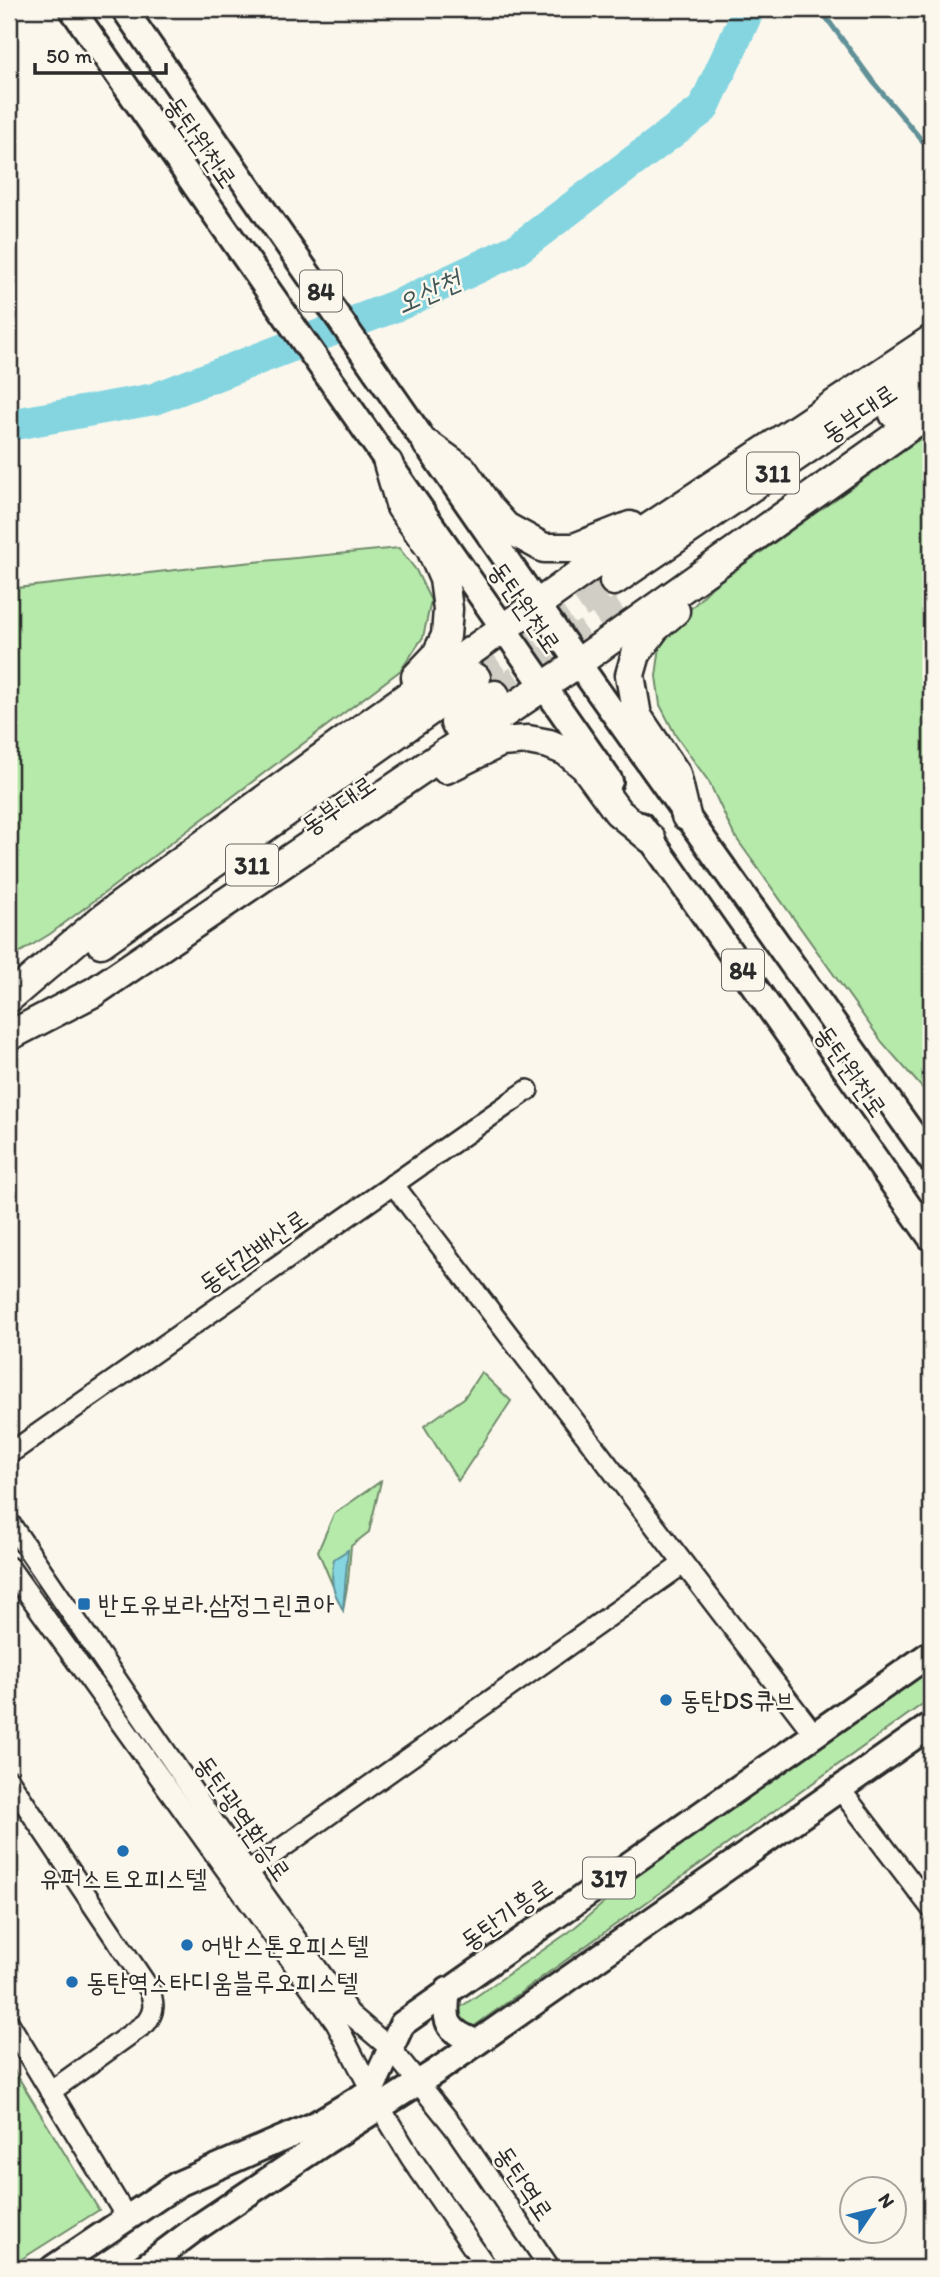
<svg xmlns="http://www.w3.org/2000/svg" width="940" height="2277" viewBox="0 0 940 2277" font-family="Itim,'Poor Story',sans-serif">
	<rect width="100%" height="100%" fill="#fbf7ec"/>
	<filter id="ink" filterUnits="userSpaceOnUse"><feTurbulence type="fractalNoise" baseFrequency=".0143" numOctaves="2"/><feDisplacementMap in="SourceGraphic" scale="14" xChannelSelector="R" yChannelSelector="G"/><feConvolveMatrix kernelMatrix="1 2 1 2 8 2 1 2 1" color-interpolation-filters="sRGB"/></filter>
	<g filter="url(#ink)">
		<g fill="#b6eaab" stroke="#708a6b" stroke-width="2">
			<polygon points="931,431 931,1098 882,1042 734,835 709,782 676,736 660,705 656,676 661,639 712,587"/>
			<polygon points="399,548 416,570 431,601 423,637 401,670 50,934 9,959 9,589 193,568"/>
			<polygon points="481,1372 511,1401 458,1481 424,1426 464,1398"/>
			<polygon points="381,1481 369,1532 351,1546 348,1581 343,1610 318,1551 334,1514"/>
			<polygon points="931,1662 931,1698 473,2027 466,2029 455,2011 569,1932 677,1842"/>
			<polygon points="9,2062 99,2210 9,2267"/>
		</g>
		<path fill="#85d5e1" stroke="#619198" stroke-width="2" d="M348,1550l-5,60c-11,-20 -13,-28 -9,-51z"/>
		<g fill="none" stroke-linecap="round" stroke-linejoin="round">
			<polyline stroke="#619198" stroke-width="5" points="820,9 874,83 931,151"/>
			<polyline stroke="#85d5e1" stroke-width="32" points="9,425 154,399 403,303 517,249 703,109 749,9"/>
			<g stroke="#d1cec5" stroke-width="28" stroke-dasharray="28 14" stroke-linecap="butt">
				<polyline points="476,678 614,581"/>
				<polyline points="495,695 624,607"/>
			</g>
			<g stroke="#2b2b2b" stroke-width="24">
				<g id="minor">
					<polyline points="393,1184 814,1734"/>
					<polyline points="9,1454 528,1090"/>
					<polyline points="9,1522 248,1872 350,2014 392,2050 454,2127 550,2268"/>
					<polyline points="9,1567 336,2023 380,2107 411,2158 487,2268"/>
					<path d="M9,1780l141,210c4,14 5,21 -4,33l-96,69"/>
					<polyline points="840,1789 931,1908"/>
					<polyline points="248,1872 683,1564"/>
					<polyline points="9,2023 127,2218"/>
				</g>
			</g>
			<g stroke="#2b2b2b" stroke-width="30">
				<g id="major">
					<polyline points="72,9 610,781"/>
					<polyline points="124,9 588,677 931,1160"/>
					<polyline points="641,825 931,1238"/>
					<path d="M448,1990c-4,30 -3,41 28,52"/>
					<polyline points="53,2268 178,2184 314,2125 371,2091 402,2024 931,1653"/>
					<polyline points="143,2268 195,2229 325,2142 435,2072 931,1725"/>
				</g>
			</g>
			<g stroke="#2b2b2b" stroke-width="33">
				<g id="highway">
					<polyline points="894,414 931,388"/>
					<polyline points="428,445 463,470 489,508 506,527 544,548 574,548 630,526"/>
					<polyline points="388,463 401,507 431,549 444,579 448,609 446,636 436,656 416,677"/>
					<polyline points="614,581 931,364"/>
					<polyline points="675,611 655,628 636,654 630,675 637,716 676,774 686,816"/>
					<polyline points="455,723 495,695"/>
					<polyline points="446,769 501,742 528,740 549,744 566,751 585,767 618,812 651,839"/>
					<polyline points="101,943 476,678"/>
					<polyline points="9,998 103,918 350,737 587,569 931,340"/>
					<polyline points="9,1036 94,992 578,663 931,411"/>
				</g>
			</g>
			<use href="#minor" stroke="#fbf7ec" stroke-width="19"/>
			<use href="#major" stroke="#fbf7ec" stroke-width="24"/>
			<use href="#highway" stroke="#fbf7ec" stroke-width="28"/>
		</g>
	</g>
	<g fill="#1f6fb2" stroke="#fbf7ec" stroke-width="2.5">
		<rect x="77" y="1597" width="14" height="14" rx="3.5"/>
		<circle cx="666" cy="1700" r="7"/>
		<circle cx="123" cy="1851" r="7"/>
		<circle cx="187" cy="1945" r="7"/>
		<circle cx="72" cy="1982" r="7"/>
	</g>
	<g text-anchor="middle" dominant-baseline="central" stroke-width="5" stroke-linejoin="round" paint-order="stroke">
		<g fill="#fbf7ec" stroke="#696865" stroke-width="2">
			<rect x="300" y="270.5" width="42" height="41" rx="5"/>
			<rect x="747" y="452.5" width="52" height="41" rx="5"/>
			<rect x="226" y="844.5" width="52" height="41" rx="5"/>
			<rect x="722" y="949.5" width="42" height="41" rx="5"/>
			<rect x="583" y="1857.5" width="52" height="41" rx="5"/>
		</g>
		<g font-size="24" font-weight="bold" fill="#2b2b2b">
			<text x="321" y="291">84</text>
			<text x="773" y="473">311</text>
			<text x="252" y="865">311</text>
			<text x="743" y="970">84</text>
			<text x="609" y="1878">317</text>
		</g>
		<g font-size="26" fill="#2b2b2b" stroke="#fbf7ec">
			<text transform="translate(201 142) rotate(55)">동탄원천로</text>
			<text transform="translate(859 413) rotate(-34)">동부대로</text>
			<text transform="translate(525 607) rotate(55)">동탄원천로</text>
			<text transform="translate(338 805) rotate(-35)">동부대로</text>
			<text transform="translate(851 1071) rotate(55)">동탄원천로</text>
			<text transform="translate(253 1251) rotate(-35)">동탄감배산로</text>
			<text transform="translate(243 1818) rotate(55)">동탄광역환승로</text>
			<text transform="translate(506 1914) rotate(-35)">동탄기흥로</text>
			<text transform="translate(524 2183) rotate(56)">동탄역로</text>
		</g>
		<g font-size="26" fill="#2b2b2b" stroke="#fbf7ec" text-anchor="start">
			<text x="98" y="1604">반도유보라.삼정그린코아</text>
			<text x="680" y="1700">동탄DS큐브</text>
			<text x="123" y="1878" text-anchor="middle">유퍼스트오피스텔</text>
			<text x="201" y="1945">어반스톤오피스텔</text>
			<text x="86" y="1982">동탄역스타디움블루오피스텔</text>
		</g>
		<g font-size="28" font-style="italic" fill="#425658" stroke="#fbf7ec">
			<text transform="translate(428 291) rotate(-24)">오산천</text>
		</g>
	</g>
	<rect width="940" height="2277" fill="none" stroke="#fbf7ec" stroke-width="35"/>
	<rect x="18" y="18" width="905" height="2242" fill="none" stroke="#2b2b2b" stroke-width="2.5" filter="url(#ink)"/>
	<g transform="translate(873 2210) rotate(55)"><circle r="33" fill="#fbf7ec" stroke="#a8a59f" stroke-width="2"/>
	<path d="M0-5L12 26L0 18L-12 26Z" fill="#1f6fb2"/>
	<text y="-10" font-size="19" font-weight="bold" text-anchor="middle" fill="#2b2b2b">N</text>
	</g>
	<path d="M35 63v10h131v-10" fill="none" stroke="#2b2b2b" stroke-width="3.5"/>
	<text x="46" y="63" font-size="21" fill="#2b2b2b" stroke="#fbf7ec" stroke-width="5" paint-order="stroke">50 m</text>
</svg>
